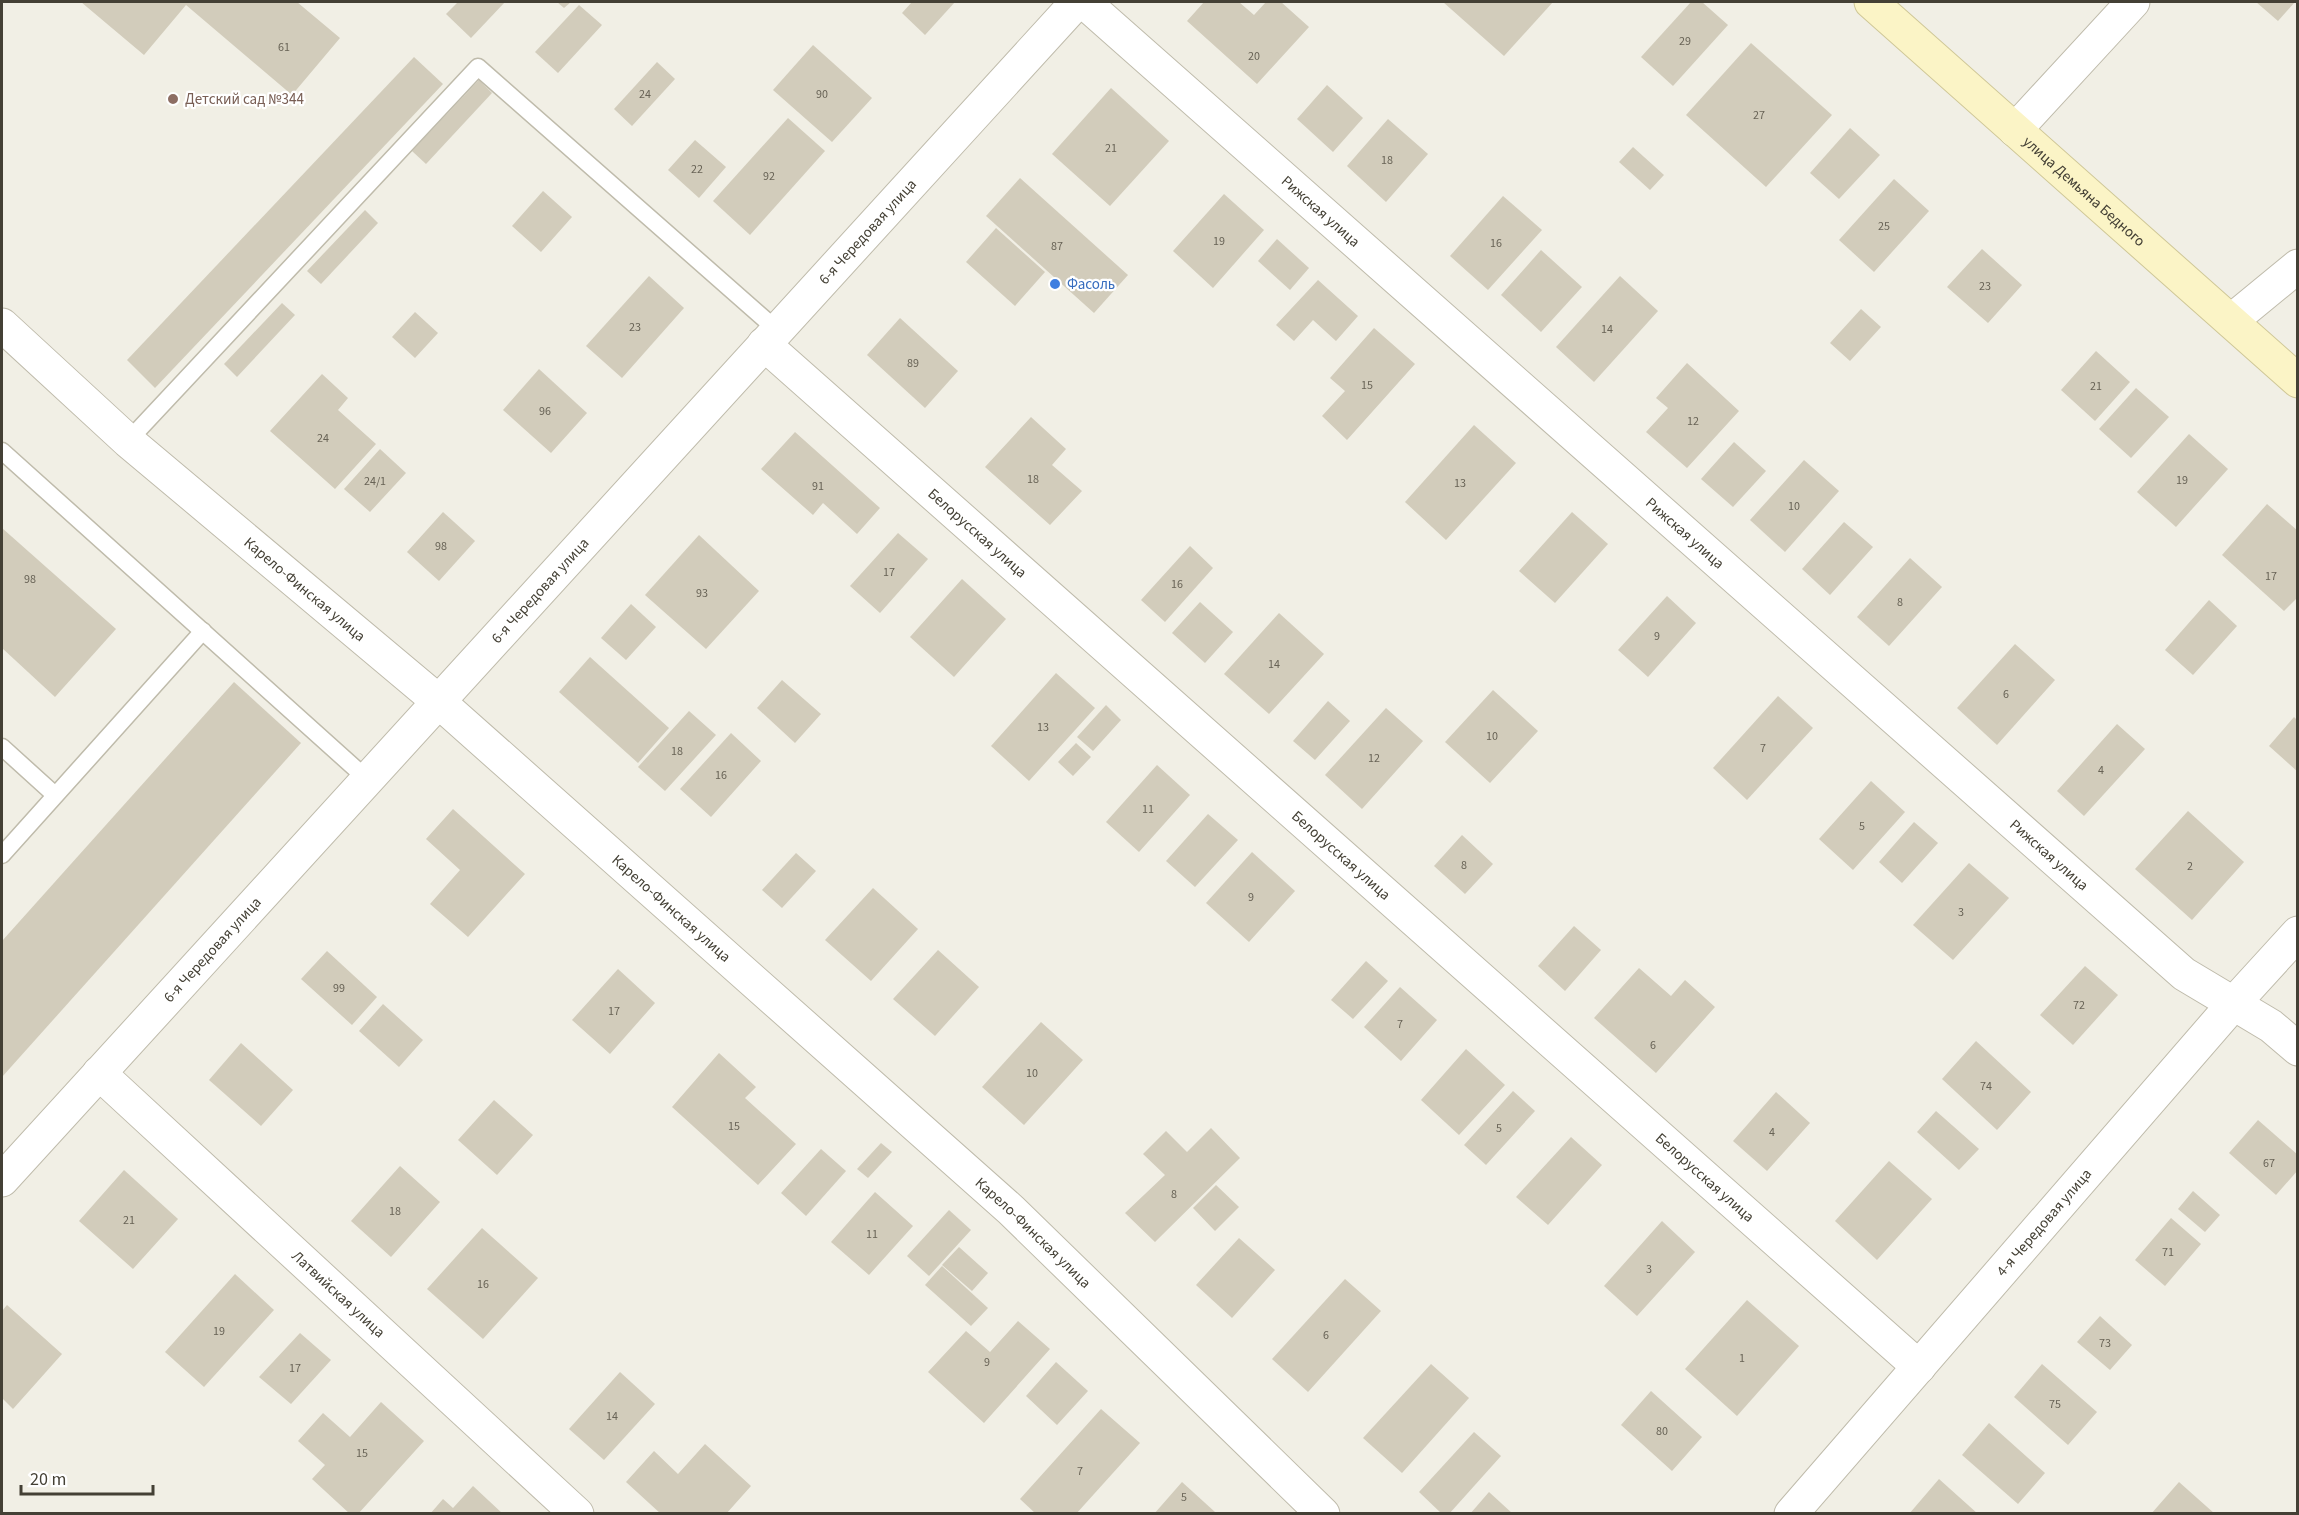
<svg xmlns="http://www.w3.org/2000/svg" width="2299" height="1515" viewBox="0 0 2299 1515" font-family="'Source Sans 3',sans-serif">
	<rect width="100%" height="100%" fill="#f1efe5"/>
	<g fill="#d2ccbb">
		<polygon points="81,2 297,2 340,38 292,95 186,5 144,55"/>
		<polygon points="458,2 505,2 471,38 446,14"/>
		<polygon points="557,2 571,2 564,8"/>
		<polygon points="912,2 955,2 925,35 902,13"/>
		<polygon points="1204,2 1239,2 1254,15 1266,2 1281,2 1309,27 1257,84 1187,21"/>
		<polygon points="1443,2 1553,2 1504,56"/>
		<polygon points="1691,2 1702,2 1728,25 1673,86 1641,57"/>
		<polygon points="2256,2 2295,2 2278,21"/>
		<polygon points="579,5 602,25 558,73 535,52"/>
		<polygon points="1751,43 1832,115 1766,187 1686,115"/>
		<polygon points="813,45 872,98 832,142 773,90"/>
		<polygon points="414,57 443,84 155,388 127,360"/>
		<polygon points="657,62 675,79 632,126 614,109"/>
		<polygon points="479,80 492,93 426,164 412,151"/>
		<polygon points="1327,85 1363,118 1333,152 1297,119"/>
		<polygon points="1111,88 1169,141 1110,206 1052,154"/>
		<polygon points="788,118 825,151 750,235 713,201"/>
		<polygon points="1388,119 1428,154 1386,202 1347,166"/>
		<polygon points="1850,128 1880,155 1839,199 1810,173"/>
		<polygon points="695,140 726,167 699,198 668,170"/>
		<polygon points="1633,147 1664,175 1650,190 1619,162"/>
		<polygon points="1020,178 1128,275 1094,313 986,216"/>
		<polygon points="1894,179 1929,211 1874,272 1839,240"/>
		<polygon points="543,191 572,217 541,252 512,226"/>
		<polygon points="1224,194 1264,230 1213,288 1173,251"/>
		<polygon points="1503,196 1542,230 1488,290 1450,256"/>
		<polygon points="365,210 378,223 321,284 307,271"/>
		<polygon points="996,228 1045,272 1015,306 966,262"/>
		<polygon points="1277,239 1309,268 1290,290 1258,261"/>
		<polygon points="1982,249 2022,285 1988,323 1947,287"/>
		<polygon points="1541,250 1582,287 1541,332 1501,295"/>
		<polygon points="649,276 684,308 622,378 586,346"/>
		<polygon points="1620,276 1658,311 1594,382 1556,347"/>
		<polygon points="1318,280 1358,316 1336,341 1313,320 1294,341 1276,325"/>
		<polygon points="282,303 295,315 237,377 224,364"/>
		<polygon points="1861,309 1881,327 1850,361 1830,343"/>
		<polygon points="415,312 438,333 415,358 392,337"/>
		<polygon points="900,318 958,371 925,408 867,355"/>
		<polygon points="1374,328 1415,364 1347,440 1322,416 1345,391 1330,378"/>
		<polygon points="2096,351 2130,382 2095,421 2061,390"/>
		<polygon points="1687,363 1739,411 1687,468 1646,432 1668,408 1656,398"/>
		<polygon points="539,369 587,413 551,453 503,410"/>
		<polygon points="322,374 348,398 338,410 376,444 335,489 270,431"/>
		<polygon points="2136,388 2169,417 2131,458 2099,429"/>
		<polygon points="1031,417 1066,449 1052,465 1082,491 1050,525 985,467"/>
		<polygon points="1474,425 1516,463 1446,540 1405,502"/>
		<polygon points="795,432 880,508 857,534 823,503 813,515 761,469"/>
		<polygon points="2189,434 2228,469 2176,527 2137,492"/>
		<polygon points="1734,442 1766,471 1733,507 1701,479"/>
		<polygon points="380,449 406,473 370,512 344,489"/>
		<polygon points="1804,460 1839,491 1785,552 1750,520"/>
		<polygon points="2267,504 2298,531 2298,597 2284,611 2222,555"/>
		<polygon points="443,512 475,541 439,581 407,552"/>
		<polygon points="1572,512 1608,544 1555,603 1519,571"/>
		<polygon points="1844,522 1873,547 1830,595 1802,569"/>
		<polygon points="2,528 116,629 55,697 2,648"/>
		<polygon points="898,533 928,559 880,613 850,586"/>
		<polygon points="699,535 759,591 706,649 645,595"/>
		<polygon points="1190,546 1213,568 1165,622 1141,600"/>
		<polygon points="1910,558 1942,587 1889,646 1857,617"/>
		<polygon points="962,579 1006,619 954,677 910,637"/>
		<polygon points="1667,596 1696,623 1648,677 1618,650"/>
		<polygon points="2209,600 2237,626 2193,675 2165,650"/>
		<polygon points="1200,602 1233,632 1205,663 1172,633"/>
		<polygon points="631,604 656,627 626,660 601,638"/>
		<polygon points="1279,613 1324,654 1269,714 1224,674"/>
		<polygon points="2015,644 2055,680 1997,745 1957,708"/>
		<polygon points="590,657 669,728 638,763 559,692"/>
		<polygon points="1056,673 1095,708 1029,781 991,746"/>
		<polygon points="782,680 821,714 795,743 757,708"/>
		<polygon points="234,682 301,743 2,1077 2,941"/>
		<polygon points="1493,690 1538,731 1490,783 1445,742"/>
		<polygon points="1778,696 1813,728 1747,800 1713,768"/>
		<polygon points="1328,701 1350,721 1315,760 1293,741"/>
		<polygon points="1106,705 1121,720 1093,751 1077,737"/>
		<polygon points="1386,708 1423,741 1362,809 1325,775"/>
		<polygon points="689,711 716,735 665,791 638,767"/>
		<polygon points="2294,717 2298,721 2298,772 2269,746"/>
		<polygon points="2117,724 2145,749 2084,816 2057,791"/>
		<polygon points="731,733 761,761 711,817 680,789"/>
		<polygon points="1076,743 1091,757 1073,776 1058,762"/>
		<polygon points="1157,765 1190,795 1139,852 1106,822"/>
		<polygon points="1871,781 1905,812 1853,870 1819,839"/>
		<polygon points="453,809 525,874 468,937 430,904 460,870 426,839"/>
		<polygon points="2188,811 2244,862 2192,920 2135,869"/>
		<polygon points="1208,814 1238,840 1195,887 1166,861"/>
		<polygon points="1914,822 1938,843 1902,883 1879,862"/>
		<polygon points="1462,835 1493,864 1465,894 1434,866"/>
		<polygon points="1252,852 1295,891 1249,942 1206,903"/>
		<polygon points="796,853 816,871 782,908 762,890"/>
		<polygon points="1969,863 2009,898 1953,960 1913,925"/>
		<polygon points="873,888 918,929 871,981 825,940"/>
		<polygon points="1574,926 1601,950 1565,991 1538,966"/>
		<polygon points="938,950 979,987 935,1036 893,999"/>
		<polygon points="327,951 377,997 352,1025 301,979"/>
		<polygon points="1366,961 1388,981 1353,1019 1331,1000"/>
		<polygon points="2085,966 2118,995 2073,1045 2040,1015"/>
		<polygon points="1639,968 1671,996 1685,980 1715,1007 1656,1073 1594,1018"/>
		<polygon points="618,969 655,1003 610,1054 572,1020"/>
		<polygon points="1400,987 1437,1020 1401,1061 1364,1027"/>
		<polygon points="383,1004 423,1040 399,1067 359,1031"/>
		<polygon points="1041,1022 1083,1060 1024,1125 982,1087"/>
		<polygon points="1976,1041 2031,1092 1997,1130 1942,1079"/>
		<polygon points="241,1043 293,1090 261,1126 209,1080"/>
		<polygon points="1466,1049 1505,1085 1459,1135 1421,1100"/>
		<polygon points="719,1053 756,1087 745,1098 796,1144 758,1185 672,1107"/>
		<polygon points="1513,1091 1535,1111 1486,1165 1464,1145"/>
		<polygon points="1776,1092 1810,1123 1767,1171 1733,1141"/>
		<polygon points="494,1100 533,1135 497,1175 458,1140"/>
		<polygon points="1936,1111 1979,1149 1959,1170 1917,1132"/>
		<polygon points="2258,1120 2298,1155 2298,1170 2276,1195 2229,1153"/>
		<polygon points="1211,1128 1240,1158 1155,1242 1125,1213 1165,1175 1143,1154 1166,1131 1187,1152"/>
		<polygon points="1571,1137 1602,1165 1548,1225 1516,1197"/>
		<polygon points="881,1143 892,1152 868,1178 857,1169"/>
		<polygon points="821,1149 846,1171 806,1216 781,1193"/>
		<polygon points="1889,1161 1932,1199 1877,1260 1835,1221"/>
		<polygon points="400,1166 440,1202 391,1257 351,1221"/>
		<polygon points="124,1170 178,1219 133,1269 79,1221"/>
		<polygon points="1216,1185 1239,1207 1215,1231 1193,1208"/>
		<polygon points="2193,1191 2220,1215 2205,1232 2178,1209"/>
		<polygon points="875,1192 913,1226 869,1275 831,1242"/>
		<polygon points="949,1210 971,1230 929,1276 907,1256"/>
		<polygon points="2171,1218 2201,1244 2165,1286 2135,1260"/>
		<polygon points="1662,1221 1695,1252 1637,1316 1604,1286"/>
		<polygon points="482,1228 538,1278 483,1339 427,1289"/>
		<polygon points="1239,1238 1275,1270 1232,1318 1196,1285"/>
		<polygon points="959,1247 988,1273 972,1291 942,1265"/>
		<polygon points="942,1266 988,1308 971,1326 925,1285"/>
		<polygon points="235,1274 274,1310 204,1387 165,1352"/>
		<polygon points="1345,1279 1381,1311 1308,1392 1272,1359"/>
		<polygon points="1747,1300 1799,1346 1737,1416 1685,1369"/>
		<polygon points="7,1305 62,1354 13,1409 2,1398 2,1311"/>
		<polygon points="2100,1316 2132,1345 2110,1370 2077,1342"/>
		<polygon points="1018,1321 1050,1349 984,1423 928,1372 966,1331 990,1352"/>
		<polygon points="300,1333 331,1360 291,1404 259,1377"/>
		<polygon points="1056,1362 1088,1391 1057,1425 1026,1396"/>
		<polygon points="1431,1364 1469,1398 1402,1473 1363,1438"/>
		<polygon points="2042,1364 2097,1412 2068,1445 2014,1397"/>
		<polygon points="620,1372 655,1404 604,1460 569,1429"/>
		<polygon points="1651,1391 1702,1437 1672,1471 1621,1425"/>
		<polygon points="381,1402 424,1441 358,1514 350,1514 312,1479 325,1465 298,1441 323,1413 350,1437"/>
		<polygon points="1101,1409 1140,1443 1076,1514 1036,1514 1020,1499"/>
		<polygon points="1989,1423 2045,1473 2018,1504 1962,1455"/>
		<polygon points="1474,1432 1501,1456 1449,1514 1442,1514 1419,1492"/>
		<polygon points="705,1444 751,1486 726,1514 661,1514 626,1482 654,1451 678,1474"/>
		<polygon points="1939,1479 1978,1514 1909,1514"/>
		<polygon points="1182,1482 1215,1512 1214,1514 1154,1514"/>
		<polygon points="2179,1482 2215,1514 2151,1514"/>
		<polygon points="473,1486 503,1514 430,1514 443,1499 453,1508"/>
		<polygon points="1489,1492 1513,1514 1470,1514"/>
	</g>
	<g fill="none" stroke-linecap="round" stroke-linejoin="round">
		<g stroke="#bfbbab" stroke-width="19">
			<g id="lane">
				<polyline points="128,441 478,67 777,330"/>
				<polyline points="2,451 367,779"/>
				<polyline points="2,747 55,795"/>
				<polyline points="2,855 203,631"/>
			</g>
		</g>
		<g stroke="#bfbbab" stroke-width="35">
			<g id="street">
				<path id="s1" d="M1084,2l1100,972 87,52 27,23"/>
				<polyline points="2015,130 2133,2"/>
				<polyline points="2231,321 2298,266"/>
				<path id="s2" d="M2,325l126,116 310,260 573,509 312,304"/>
				<path id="s3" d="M764,344l1155,1023"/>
				<path id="s4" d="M99,1073l478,441"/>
				<path id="s5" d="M2,1180l1075,-1178"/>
				<path id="s6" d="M1791,1514l444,-512 63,-69"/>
			</g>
		</g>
		<g stroke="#cfc797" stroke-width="35">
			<g id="secondary">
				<path id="s7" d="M1871,2l427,379"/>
			</g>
		</g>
		<use href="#lane" stroke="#fff" stroke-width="16"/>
		<use href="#street" stroke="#fff" stroke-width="33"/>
		<use href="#secondary" stroke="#fbf4c6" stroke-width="33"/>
	</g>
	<circle fill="#8d6e63" stroke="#fff" stroke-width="2" cx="173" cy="99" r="6"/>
	<circle fill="#3f7fe0" stroke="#fff" stroke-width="2" cx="1055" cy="284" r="6"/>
	<g text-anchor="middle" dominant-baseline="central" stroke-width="4.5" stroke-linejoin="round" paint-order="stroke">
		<g font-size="12" fill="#686356">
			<text x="1685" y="41">29</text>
			<text x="284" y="47">61</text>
			<text x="1254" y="56">20</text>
			<text x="645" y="94">24</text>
			<text x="822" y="94">90</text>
			<text x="1759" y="115">27</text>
			<text x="1111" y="148">21</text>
			<text x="1387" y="160">18</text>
			<text x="697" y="169">22</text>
			<text x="769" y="176">92</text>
			<text x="1884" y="226">25</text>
			<text x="1219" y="241">19</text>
			<text x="1496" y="243">16</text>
			<text x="1057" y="246">87</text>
			<text x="1985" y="286">23</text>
			<text x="635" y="327">23</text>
			<text x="1607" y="329">14</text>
			<text x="913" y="363">89</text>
			<text x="1367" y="385">15</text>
			<text x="2096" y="386">21</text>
			<text x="545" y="411">96</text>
			<text x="1693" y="421">12</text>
			<text x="323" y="438">24</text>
			<text x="1033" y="479">18</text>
			<text x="2182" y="480">19</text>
			<text x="375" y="481">24/1</text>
			<text x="1460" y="483">13</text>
			<text x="818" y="486">91</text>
			<text x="1794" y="506">10</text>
			<text x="441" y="546">98</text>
			<text x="889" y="572">17</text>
			<text x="2271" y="576">17</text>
			<text x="30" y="579">98</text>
			<text x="1177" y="584">16</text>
			<text x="702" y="593">93</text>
			<text x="1900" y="602">8</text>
			<text x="1657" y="636">9</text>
			<text x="1274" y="664">14</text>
			<text x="2006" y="694">6</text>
			<text x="1043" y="727">13</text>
			<text x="1492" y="736">10</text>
			<text x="1763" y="748">7</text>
			<text x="677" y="751">18</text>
			<text x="1374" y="758">12</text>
			<text x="2101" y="770">4</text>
			<text x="721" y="775">16</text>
			<text x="1148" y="809">11</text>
			<text x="1862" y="826">5</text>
			<text x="1464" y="865">8</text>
			<text x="2190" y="866">2</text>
			<text x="1251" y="897">9</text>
			<text x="1961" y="912">3</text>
			<text x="339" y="988">99</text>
			<text x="2079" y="1005">72</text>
			<text x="614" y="1011">17</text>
			<text x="1400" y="1024">7</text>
			<text x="1653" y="1045">6</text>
			<text x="1032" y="1073">10</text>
			<text x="1986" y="1086">74</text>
			<text x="734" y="1126">15</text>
			<text x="1499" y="1128">5</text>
			<text x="1772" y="1132">4</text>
			<text x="2269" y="1163">67</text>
			<text x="1174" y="1194">8</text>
			<text x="395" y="1211">18</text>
			<text x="129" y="1220">21</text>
			<text x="872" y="1234">11</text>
			<text x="2168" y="1252">71</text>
			<text x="1649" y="1269">3</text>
			<text x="483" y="1284">16</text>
			<text x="219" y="1331">19</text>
			<text x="1326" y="1335">6</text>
			<text x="2105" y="1343">73</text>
			<text x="1742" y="1358">1</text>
			<text x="987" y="1362">9</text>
			<text x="295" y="1368">17</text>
			<text x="2055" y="1404">75</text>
			<text x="612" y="1416">14</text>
			<text x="1662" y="1431">80</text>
			<text x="362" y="1453">15</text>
			<text x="1080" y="1471">7</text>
			<text x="1184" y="1497">5</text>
		</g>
		<g font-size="15" fill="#785e54" stroke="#fff" text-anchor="start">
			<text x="185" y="99">Детский сад №344</text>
		</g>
		<g font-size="15" fill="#444035" stroke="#fff">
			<text stroke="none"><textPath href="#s7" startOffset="285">улица Демьяна Бедного</textPath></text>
			<text stroke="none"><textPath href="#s1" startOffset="316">Рижская улица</textPath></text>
			<text stroke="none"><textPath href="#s5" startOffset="1284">6-я Чередовая улица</textPath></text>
			<text stroke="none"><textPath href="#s1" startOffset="802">Рижская улица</textPath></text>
			<text stroke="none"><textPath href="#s3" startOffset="285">Белорусская улица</textPath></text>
			<text stroke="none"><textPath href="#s2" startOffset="402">Карело-Финская улица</textPath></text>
			<text stroke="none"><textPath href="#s5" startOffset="798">6-я Чередовая улица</textPath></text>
			<text stroke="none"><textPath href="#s1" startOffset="1288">Рижская улица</textPath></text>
			<text stroke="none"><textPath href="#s3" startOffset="771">Белорусская улица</textPath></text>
			<text stroke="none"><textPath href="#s2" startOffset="888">Карело-Финская улица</textPath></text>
			<text stroke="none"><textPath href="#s5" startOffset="312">6-я Чередовая улица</textPath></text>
			<text stroke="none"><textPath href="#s3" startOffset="1257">Белорусская улица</textPath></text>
			<text stroke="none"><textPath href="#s6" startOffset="386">4-я Чередовая улица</textPath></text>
			<text stroke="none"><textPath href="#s2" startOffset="1374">Карело-Финская улица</textPath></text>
			<text stroke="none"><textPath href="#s4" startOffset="326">Латвийская улица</textPath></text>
		</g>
		<g font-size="15" fill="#366cbe" stroke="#fff" text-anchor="start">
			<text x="1067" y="284">Фасоль</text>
		</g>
	</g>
	<rect width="2299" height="1515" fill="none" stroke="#444035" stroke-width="6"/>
	<path d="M21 1485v9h132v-9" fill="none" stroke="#444035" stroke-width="3"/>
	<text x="30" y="1485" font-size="18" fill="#444035" stroke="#ffffff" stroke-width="4.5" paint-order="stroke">20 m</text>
</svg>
